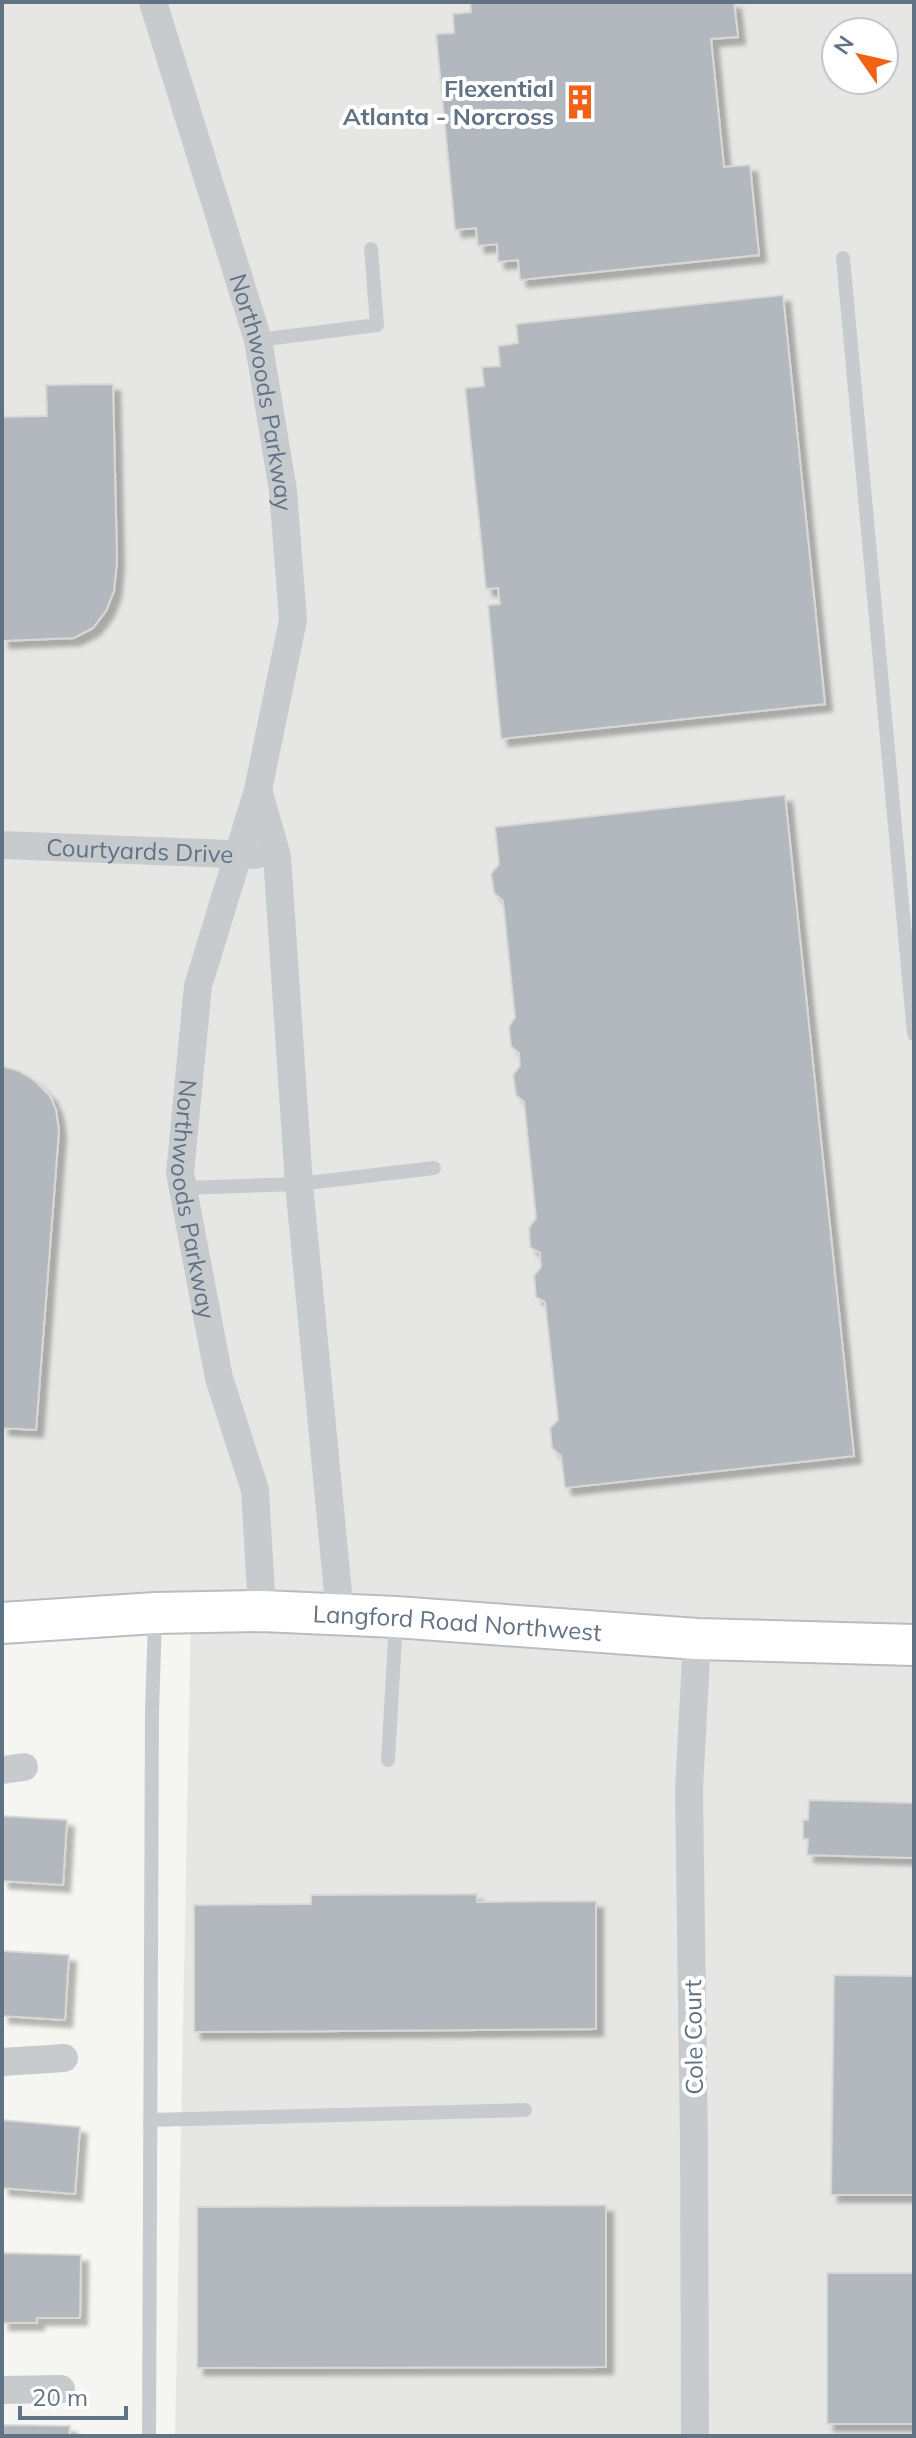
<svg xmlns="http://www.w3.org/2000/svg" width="916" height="2438" viewBox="0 0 916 2438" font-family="Mulish,sans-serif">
	<defs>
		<filter id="shadow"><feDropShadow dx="7" dy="7" stdDeviation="2" flood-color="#0004"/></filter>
	</defs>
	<rect width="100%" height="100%" fill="#f5f6f2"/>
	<path fill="#e6e7e5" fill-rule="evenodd" d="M2,2h912v2434h-739l16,-827 -189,-8zM836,32h48v48h-48z"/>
	<g fill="#b2b8be" stroke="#d7d7d4" stroke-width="2" filter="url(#shadow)">
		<polygon points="470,2 734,2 738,37 711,39 724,167 750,165 759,255 520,280 518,260 498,262 497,244 478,246 476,228 455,230 436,34 454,33 453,14 471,12"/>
		<polygon points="783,295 825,704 501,739 488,605 500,604 498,588 486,589 465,388 484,386 482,367 500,366 498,346 518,343 516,324"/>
		<polygon points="113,384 117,561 114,591 106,611 93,628 74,638 2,641 2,417 47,416 46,385"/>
		<polygon points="785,795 854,1456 565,1488 561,1456 552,1448 550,1428 558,1420 545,1302 536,1297 534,1276 541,1267 540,1253 530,1247 529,1228 536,1218 524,1102 516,1095 513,1075 520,1066 519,1053 511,1046 509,1027 515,1017 503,901 494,893 491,874 499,864 495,827"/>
		<polygon points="2,1066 19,1071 35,1081 50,1096 56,1110 59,1130 36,1430 2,1428"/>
		<polygon points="809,1800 914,1803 914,1858 807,1855 808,1839 803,1839 803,1820 808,1820"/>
		<polygon points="2,1816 67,1820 63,1885 2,1881"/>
		<polygon points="477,1894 477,1902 596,1901 596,2029 194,2032 194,1905 311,1904 311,1895"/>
		<polygon points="2,1951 69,1955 65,2020 2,2016"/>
		<polygon points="834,1975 914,1976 914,2195 831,2195"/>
		<polygon points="2,2120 80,2127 75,2194 2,2188"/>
		<polygon points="606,2205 606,2367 197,2368 197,2207"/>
		<polygon points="2,2253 81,2255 80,2318 37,2318 37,2323 2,2323"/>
		<rect x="827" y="2273" width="87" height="151"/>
		<polygon points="2,2425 70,2426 69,2436 2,2436"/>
	</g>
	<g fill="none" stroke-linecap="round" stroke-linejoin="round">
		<g stroke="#b9bdc2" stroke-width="44">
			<g id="secondary">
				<path id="s3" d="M2,1623l153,-10 107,-2 134,6 301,22 217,6"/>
			</g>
		</g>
		<g stroke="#c8cbce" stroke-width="14">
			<polyline points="843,258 914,1034"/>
			<polyline points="258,340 377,325 371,249"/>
			<polyline points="183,1188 299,1184 434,1168"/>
			<polyline points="388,1760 396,1621"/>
			<polyline points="150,2120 525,2110"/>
			<polyline points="149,2436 152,1712 155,1617"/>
		</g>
		<g stroke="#c8cbce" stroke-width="28">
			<path id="s1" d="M153,2l105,338 25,151 10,129 -35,170 -60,196 -18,187 39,205 36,112 7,121"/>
			<polyline points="258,790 277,856 299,1184 340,1614"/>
			<path id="s2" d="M2,845l254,10"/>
			<polyline points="2,1770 24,1767"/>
			<polyline points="2,2062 64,2058"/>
			<polyline points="2,2390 61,2389"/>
			<polyline points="695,2436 694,2143 689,1789 697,1639"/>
		</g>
		<use href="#secondary" stroke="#fff" stroke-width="40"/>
	</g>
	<defs>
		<g id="building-bare" transform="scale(2.76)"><path d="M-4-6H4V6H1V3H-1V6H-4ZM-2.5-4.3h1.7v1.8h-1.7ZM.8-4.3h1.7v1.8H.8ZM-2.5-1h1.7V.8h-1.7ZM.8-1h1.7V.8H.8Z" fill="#f16216" stroke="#fff" stroke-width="2.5" paint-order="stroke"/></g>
	</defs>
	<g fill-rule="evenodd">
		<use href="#building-bare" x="580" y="102"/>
	</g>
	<g text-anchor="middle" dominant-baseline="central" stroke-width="8" stroke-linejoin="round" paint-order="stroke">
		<g font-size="24" font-weight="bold" fill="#627285" stroke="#fff" text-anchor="end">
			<text x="554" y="88">Flexential<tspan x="554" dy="28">Atlanta - Norcross</tspan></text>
		</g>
		<g font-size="24" fill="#627285" stroke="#fff">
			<text stroke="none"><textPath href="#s1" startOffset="406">Northwoods Parkway</textPath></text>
			<text stroke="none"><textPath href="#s2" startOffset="138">Courtyards Drive</textPath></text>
			<text stroke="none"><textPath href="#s1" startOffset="1230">Northwoods Parkway</textPath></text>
			<text stroke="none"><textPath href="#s3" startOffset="456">Langford Road Northwest</textPath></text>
			<text transform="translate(693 2037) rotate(-91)">Cole Court</text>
		</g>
	</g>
	<rect width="916" height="2438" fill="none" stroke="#627285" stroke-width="8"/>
	<g transform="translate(860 56) rotate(304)"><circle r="38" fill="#ffffff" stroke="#c0c7ce" stroke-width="2"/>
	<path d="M0-6L14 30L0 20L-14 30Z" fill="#f16216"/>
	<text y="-12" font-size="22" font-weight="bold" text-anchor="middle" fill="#627285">N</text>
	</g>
	<path d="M20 2406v12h106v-12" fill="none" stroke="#627285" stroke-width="4"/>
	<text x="32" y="2406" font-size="24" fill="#627285" stroke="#ffffff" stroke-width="6" paint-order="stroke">20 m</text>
</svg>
